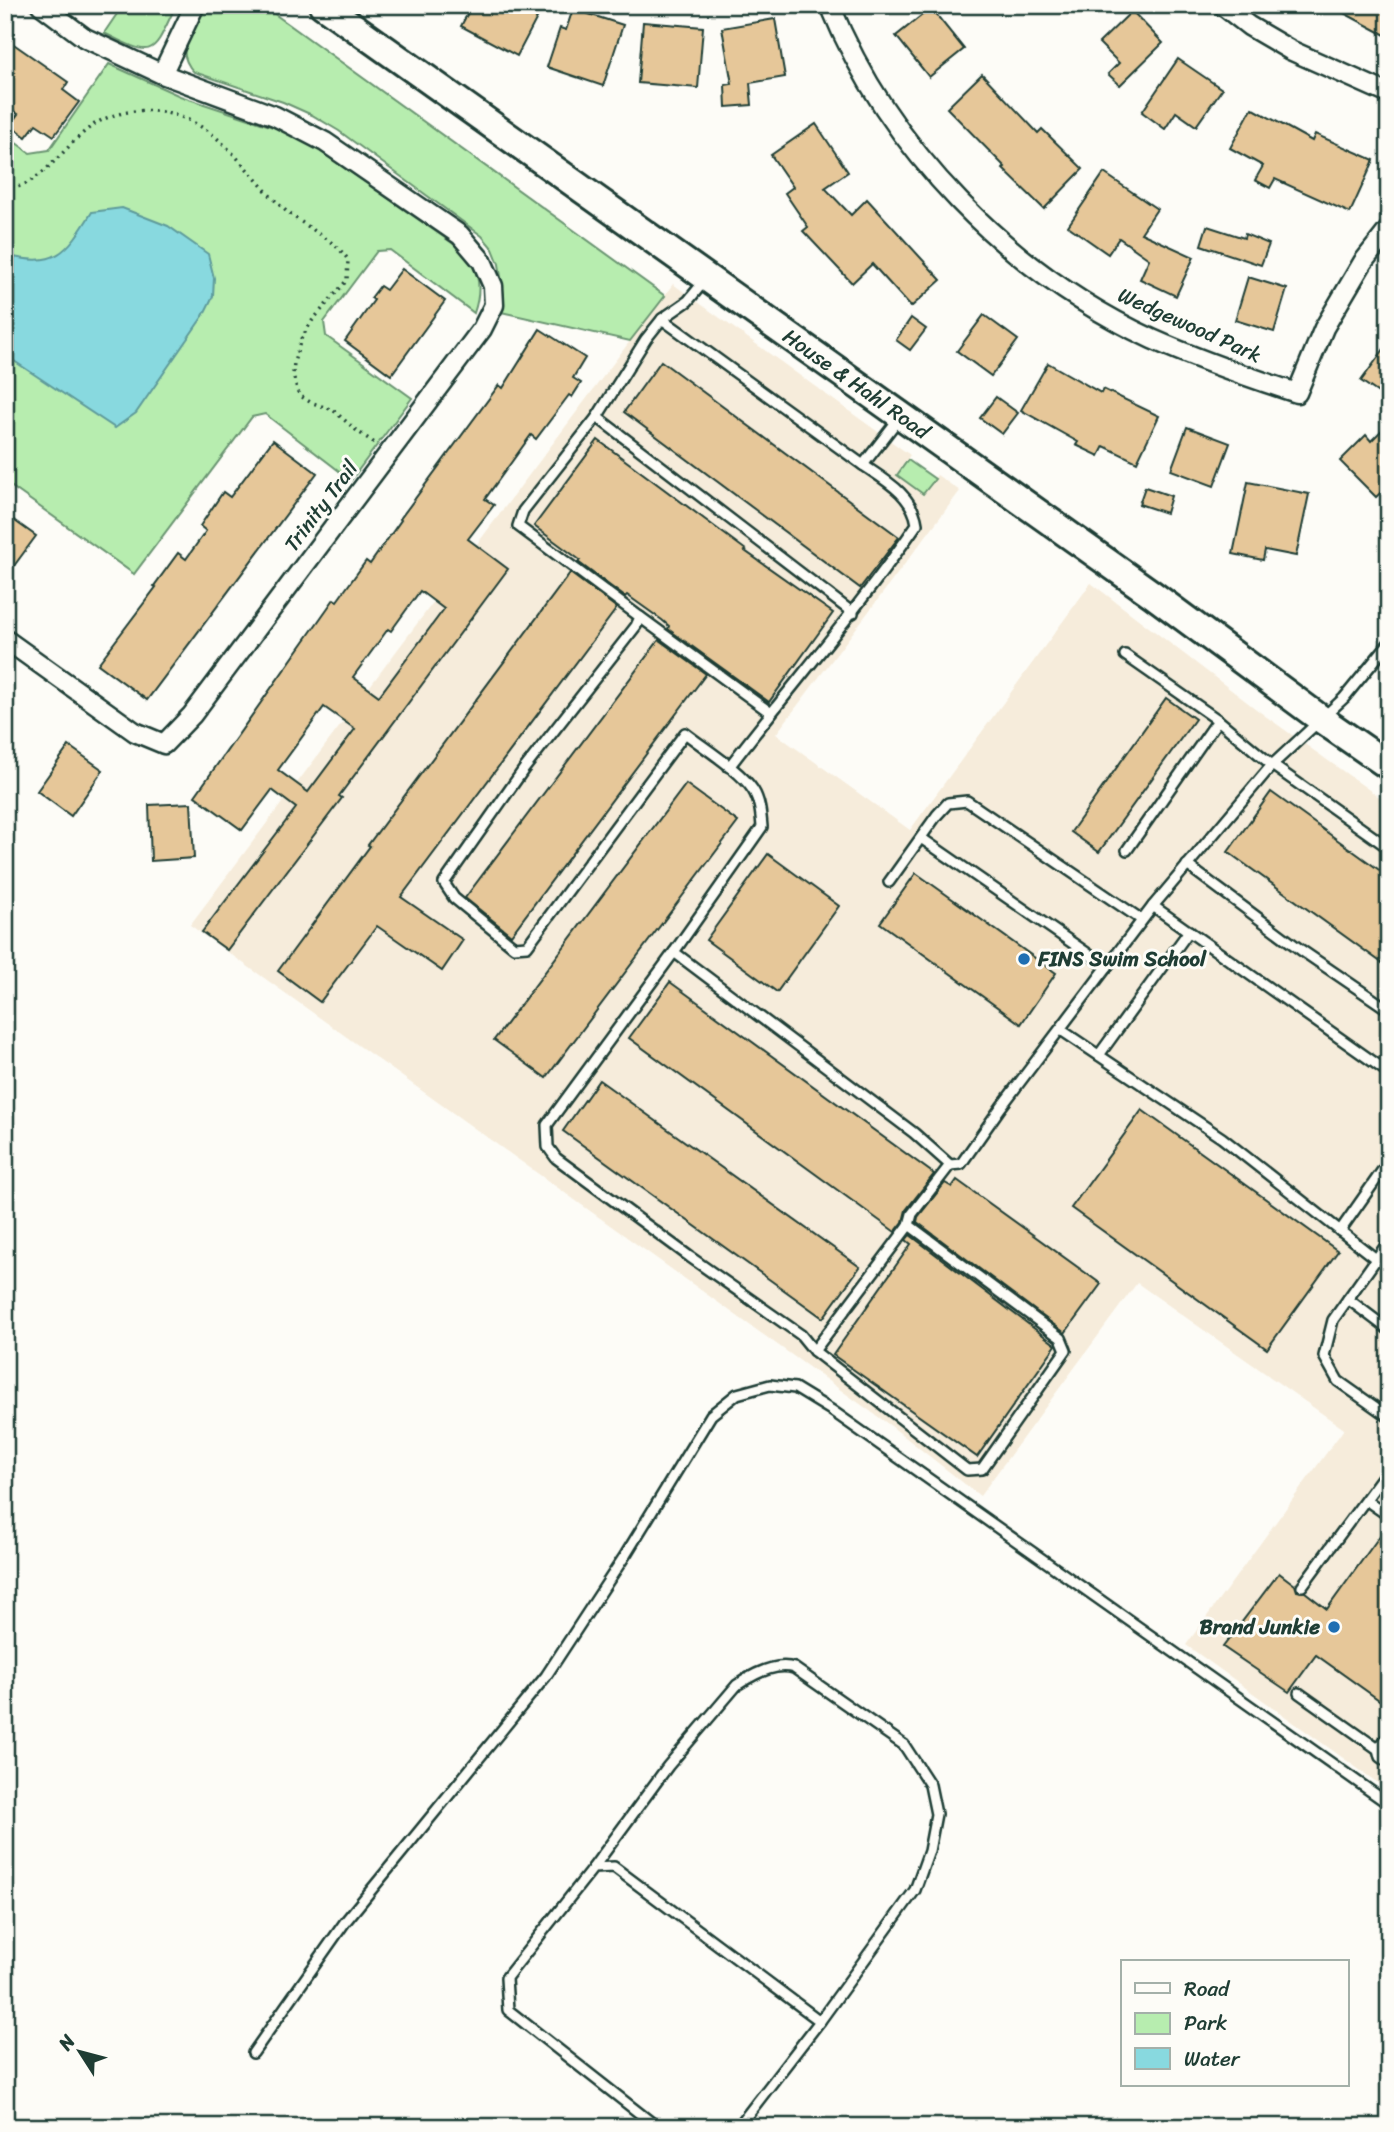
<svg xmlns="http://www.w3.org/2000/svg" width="1394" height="2132" viewBox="0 0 1394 2132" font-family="Sriracha,sans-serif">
	<rect width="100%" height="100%" fill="#fdfcf7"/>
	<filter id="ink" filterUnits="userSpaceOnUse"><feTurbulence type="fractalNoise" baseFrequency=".0143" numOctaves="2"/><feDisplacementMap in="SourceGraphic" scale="14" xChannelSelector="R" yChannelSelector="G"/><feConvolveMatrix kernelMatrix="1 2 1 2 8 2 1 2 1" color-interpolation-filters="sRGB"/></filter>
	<g filter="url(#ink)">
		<polygon fill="#f6ecdb" points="673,284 910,455 897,475 923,494 937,475 960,491 776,734 910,830 1091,583 1264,715 1389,804 1389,1791 1186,1645 1344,1429 1137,1283 980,1496 891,1426 190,925"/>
		<g fill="#b7edaf" stroke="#6b9572" stroke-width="2">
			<path d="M123,5h53c-24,51 -20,54 -72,28z"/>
			<path d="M204,5h58l403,291 -35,45 -129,-29 3,-16 -5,-32 -6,-15 -11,-13 -143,-105 -27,-16 -29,-13 -89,-30c-22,-22 -1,-44 10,-67z"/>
			<path d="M109,64l71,32 117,39 158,110c23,21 29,38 19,68l-84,-63 -13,1 -53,71 2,14 86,62 -61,82 -86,-66 -13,3 -118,157 -129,-92v-347l25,18 19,-3z"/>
			<polygon points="908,460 935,479 923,494 897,475"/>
		</g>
		<path fill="#88d9df" stroke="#5e9b9b" stroke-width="2" d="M122,208l46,18 40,28 6,24 -1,18 -10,20 -67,97 -21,15 -110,-73v-100c51,13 61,-1 87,-43z"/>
		<g fill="#e6c799" stroke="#1f3d34" stroke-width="2" fill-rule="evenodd">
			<polygon points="472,5 523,5 539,14 517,56 461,26"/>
			<polygon points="1329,5 1389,5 1389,37"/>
			<polygon points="931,8 964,49 929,77 896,36"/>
			<polygon points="573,9 623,25 603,86 547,67 560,28 566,30"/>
			<polygon points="1132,11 1163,43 1120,85 1108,74 1119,63 1099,43"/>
			<polygon points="775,19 785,77 750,83 752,105 726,107 725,85 732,84 722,28"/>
			<polygon points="643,22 703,27 698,88 638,83"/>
			<polygon points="5,38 68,82 63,90 79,102 54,136 36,124 26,137 10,125 18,114 5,105"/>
			<polygon points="1178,59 1222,89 1196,126 1176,112 1165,129 1142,112"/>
			<polygon points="982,74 1038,133 1042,129 1083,169 1044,209 1003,169 1005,167 947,108"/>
			<polygon points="1252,108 1312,141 1315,134 1374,160 1350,213 1275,179 1270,188 1255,180 1263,166 1230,148"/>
			<polygon points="816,124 848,172 825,188 851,215 867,199 941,280 911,307 872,264 852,283 803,231 808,227 785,193 793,187 771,155"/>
			<polygon points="1104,173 1157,209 1141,233 1194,257 1176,296 1140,279 1149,259 1119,238 1108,254 1068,226"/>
			<polygon points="1207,226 1244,238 1245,234 1269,244 1261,265 1201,245"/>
			<polygon points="402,269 445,301 391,375 345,341 374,300 371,298 380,286 386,290"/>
			<polygon points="1248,277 1287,289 1274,332 1235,320"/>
			<polygon points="984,315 1018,340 991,376 957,351"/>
			<polygon points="911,318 926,329 910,350 896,340"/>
			<path d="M540,329l45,29 -12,20 8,5 -9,14 -3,-2 -33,44 -5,-4 -46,64 9,6 -26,34 40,30 -169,227 3,2 -115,152 -25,-18 94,-124 -24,-18 -30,40 -47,-34 139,-197 3,2 29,-40 4,3 31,-44 -1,-1 99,-134 4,3zM420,591l24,18 -65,87 -26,-19 35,-48 3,2zM324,707l31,22 -47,63 -30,-22z"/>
			<polygon points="1389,342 1389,400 1361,381"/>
			<polygon points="661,361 899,537 860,588 624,412"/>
			<polygon points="1048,363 1101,393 1103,389 1159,416 1137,462 1104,446 1099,456 1076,445 1078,442 1021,410"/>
			<polygon points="996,397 1018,413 1002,434 980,418"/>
			<polygon points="1389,423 1389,485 1376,497 1340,461 1366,435 1371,441"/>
			<polygon points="1187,427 1230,443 1214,486 1171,470"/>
			<polygon points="273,440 317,473 147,700 98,664 156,587 154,586 178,553 186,559 206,531 200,526 223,492 230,497"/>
			<polygon points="598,440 746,550 745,551 833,613 769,702 668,629 669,626 662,620 627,595 625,597 578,562 580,560 534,526"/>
			<polygon points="1248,482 1309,494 1296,556 1265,550 1263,560 1233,554"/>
			<polygon points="1145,487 1171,496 1166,513 1139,504"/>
			<polygon points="5,514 36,536 5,578"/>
			<polygon points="570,573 617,608 401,897 463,940 442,971 377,926 320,1002 278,971 370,846 368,845"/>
			<polygon points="659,640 706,674 511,935 465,898"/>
			<polygon points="1166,698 1195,719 1099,852 1071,832"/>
			<polygon points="69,746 103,770 71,816 37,791"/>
			<polygon points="686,784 738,822 546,1078 494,1040"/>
			<polygon points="1271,792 1389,877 1389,968 1228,852"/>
			<polygon points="191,803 194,858 151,861 149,805"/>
			<polygon points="768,854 839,906 777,992 706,940"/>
			<polygon points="916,873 1056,973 1021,1024 880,923"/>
			<polygon points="670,982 934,1174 906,1210 903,1222 895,1232 629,1038"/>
			<polygon points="599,1080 860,1267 823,1318 563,1131"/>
			<polygon points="1142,1110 1338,1251 1267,1349 1071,1208"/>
			<polygon points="957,1180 1101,1284 1065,1333 917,1222 918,1217 945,1183 952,1187"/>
			<polygon points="910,1235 1056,1345 977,1457 833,1355 911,1244 906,1240"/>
			<polygon points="1389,1523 1389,1707 1316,1655 1289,1692 1223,1647 1279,1573 1295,1585 1297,1591 1305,1592 1327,1609"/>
		</g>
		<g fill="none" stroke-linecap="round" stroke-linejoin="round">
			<g stroke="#1f3d34" stroke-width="14">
				<g id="lane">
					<path d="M706,279l-18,22 -26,18 -16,20 -49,78 -74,94 -5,15 122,91 -4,9 -112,143 -80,114 10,15 60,49 13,-1 158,-213c19,15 56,38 68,57 7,11 8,25 9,37l-88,125 240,181 36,32 11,-1 40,-57 152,-201"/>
					<polyline points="662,319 863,465 900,417"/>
					<polyline points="597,417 853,613"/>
					<polyline points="640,617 771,713"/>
					<polyline points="1389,643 1344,698 1272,765 1153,906 1389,1073"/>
					<polyline points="1125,655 1218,720 1272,765 1389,848"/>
					<path d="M729,767c63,-82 130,-159 188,-243 -4,-29 -32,-44 -54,-59"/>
					<polyline points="921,838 1107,967"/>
					<polyline points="1127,850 1218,720"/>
					<polyline points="1187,865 1301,950 1389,1010"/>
					<polyline points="889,882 937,815 948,803 967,801 1142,920"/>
					<polyline points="674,952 547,1125 548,1147 556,1158 690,1257 801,1335 814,1351 967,1470 982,1469 1066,1350 1061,1338 909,1225 912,1214 950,1165"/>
					<polyline points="1061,1030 1222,1138 1376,1259"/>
					<polyline points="1099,1055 1189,931"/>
					<polyline points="1340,1231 1389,1161"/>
					<polyline points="1389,1241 1333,1320 1324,1356 1338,1381 1389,1417"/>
					<polyline points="1348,1299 1389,1330"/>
					<polyline points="814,1351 909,1225"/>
					<polyline points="1366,1500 1389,1516"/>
					<polyline points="1302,1586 1389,1468"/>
					<polyline points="1299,1693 1378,1749 1389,1735"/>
					<polyline points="1378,1749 1380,1757 1389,1763"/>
					<path d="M593,1868l75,-102 69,-81c15,-10 39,-23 57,-17l110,77 26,40 6,29 -7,37 -14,39 -95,131"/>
					<polyline points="253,2053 345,1922 546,1676 626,1554 711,1415 737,1394 770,1385 795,1388 831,1410 1389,1804"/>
					<polyline points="657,2127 508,2010 506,1978 593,1868 614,1867 820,2021 738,2127"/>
				</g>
			</g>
			<g stroke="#1f3d34" stroke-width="23">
				<g id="street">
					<path d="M830,5c59,145 180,268 322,334 47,21 96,38 145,54l27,-65 39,-66 26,-33"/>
					<polyline points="1222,5 1249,26 1290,50 1389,94"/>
					<polyline points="162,74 195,5"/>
					<polyline points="5,639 135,732 164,744 192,715 482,329 494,305 493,286 482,261 460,235 325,142 275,116 162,74 85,38 41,5"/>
				</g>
			</g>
			<g stroke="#1f3d34" stroke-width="32">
				<g id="secondary">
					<path id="s1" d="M323,5l829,589 169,125 68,47"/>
				</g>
			</g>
			<path stroke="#1f3d34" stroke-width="3.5" stroke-dasharray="2 5" stroke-linecap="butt" d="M5,185l9,3c34,-8 57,-53 88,-68 15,-7 35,-11 52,-9 66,7 88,60 132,100 18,15 51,30 62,49l-1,20 -35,41 -11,18 -7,23 -1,13 5,17 4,5 8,5 23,8 24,21 19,13"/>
			<use href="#lane" stroke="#fdfcf7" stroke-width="9"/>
			<use href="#street" stroke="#fdfcf7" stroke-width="18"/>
			<use href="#secondary" stroke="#fdfcf7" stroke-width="26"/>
		</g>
	</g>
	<g fill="#1f6fb2" stroke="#fdfcf7" stroke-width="2.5">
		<circle cx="1024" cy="959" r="7"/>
		<circle cx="1334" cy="1627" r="7"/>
	</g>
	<g text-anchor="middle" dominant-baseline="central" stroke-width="6" stroke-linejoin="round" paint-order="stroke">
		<g font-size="21" fill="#1f3d34" stroke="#fdfcf7">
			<text transform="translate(1190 325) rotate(24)">Wedgewood Park</text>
			<text stroke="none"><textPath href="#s1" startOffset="654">House &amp; Hahl Road</textPath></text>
			<text transform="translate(321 506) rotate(-53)">Trinity Trail</text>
		</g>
		<g font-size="21" font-weight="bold" fill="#1f3d34" stroke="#fdfcf7" text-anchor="start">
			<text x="1038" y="959">FINS Swim School</text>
			<text x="1320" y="1627" text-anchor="end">Brand Junkie</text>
		</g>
	</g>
	<rect width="1394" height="2132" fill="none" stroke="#fdfcf7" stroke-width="28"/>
	<rect x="14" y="14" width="1366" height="2104" fill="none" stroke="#1f3d34" stroke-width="2.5" filter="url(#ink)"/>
	<rect x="1121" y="1960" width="228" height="126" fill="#fdfcf7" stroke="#a4b0a9" stroke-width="2"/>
	<rect x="1135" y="1983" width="35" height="10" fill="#fdfcf7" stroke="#a4b0a9" stroke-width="2"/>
	<text x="1184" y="1996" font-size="21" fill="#1f3d34">Road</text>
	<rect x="1135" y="2013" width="35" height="21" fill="#b7edaf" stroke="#a4b0a9" stroke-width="2"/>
	<text x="1184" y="2030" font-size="21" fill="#1f3d34">Park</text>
	<rect x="1135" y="2048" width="35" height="21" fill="#88d9df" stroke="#a4b0a9" stroke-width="2"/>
	<text x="1184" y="2066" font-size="21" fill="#1f3d34">Water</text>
	<g transform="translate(80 2052) rotate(306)" stroke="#fdfcf7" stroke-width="5" paint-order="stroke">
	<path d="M0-5L12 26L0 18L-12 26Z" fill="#1f3d34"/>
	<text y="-10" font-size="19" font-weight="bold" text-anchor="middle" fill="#1f3d34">N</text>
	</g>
</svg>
